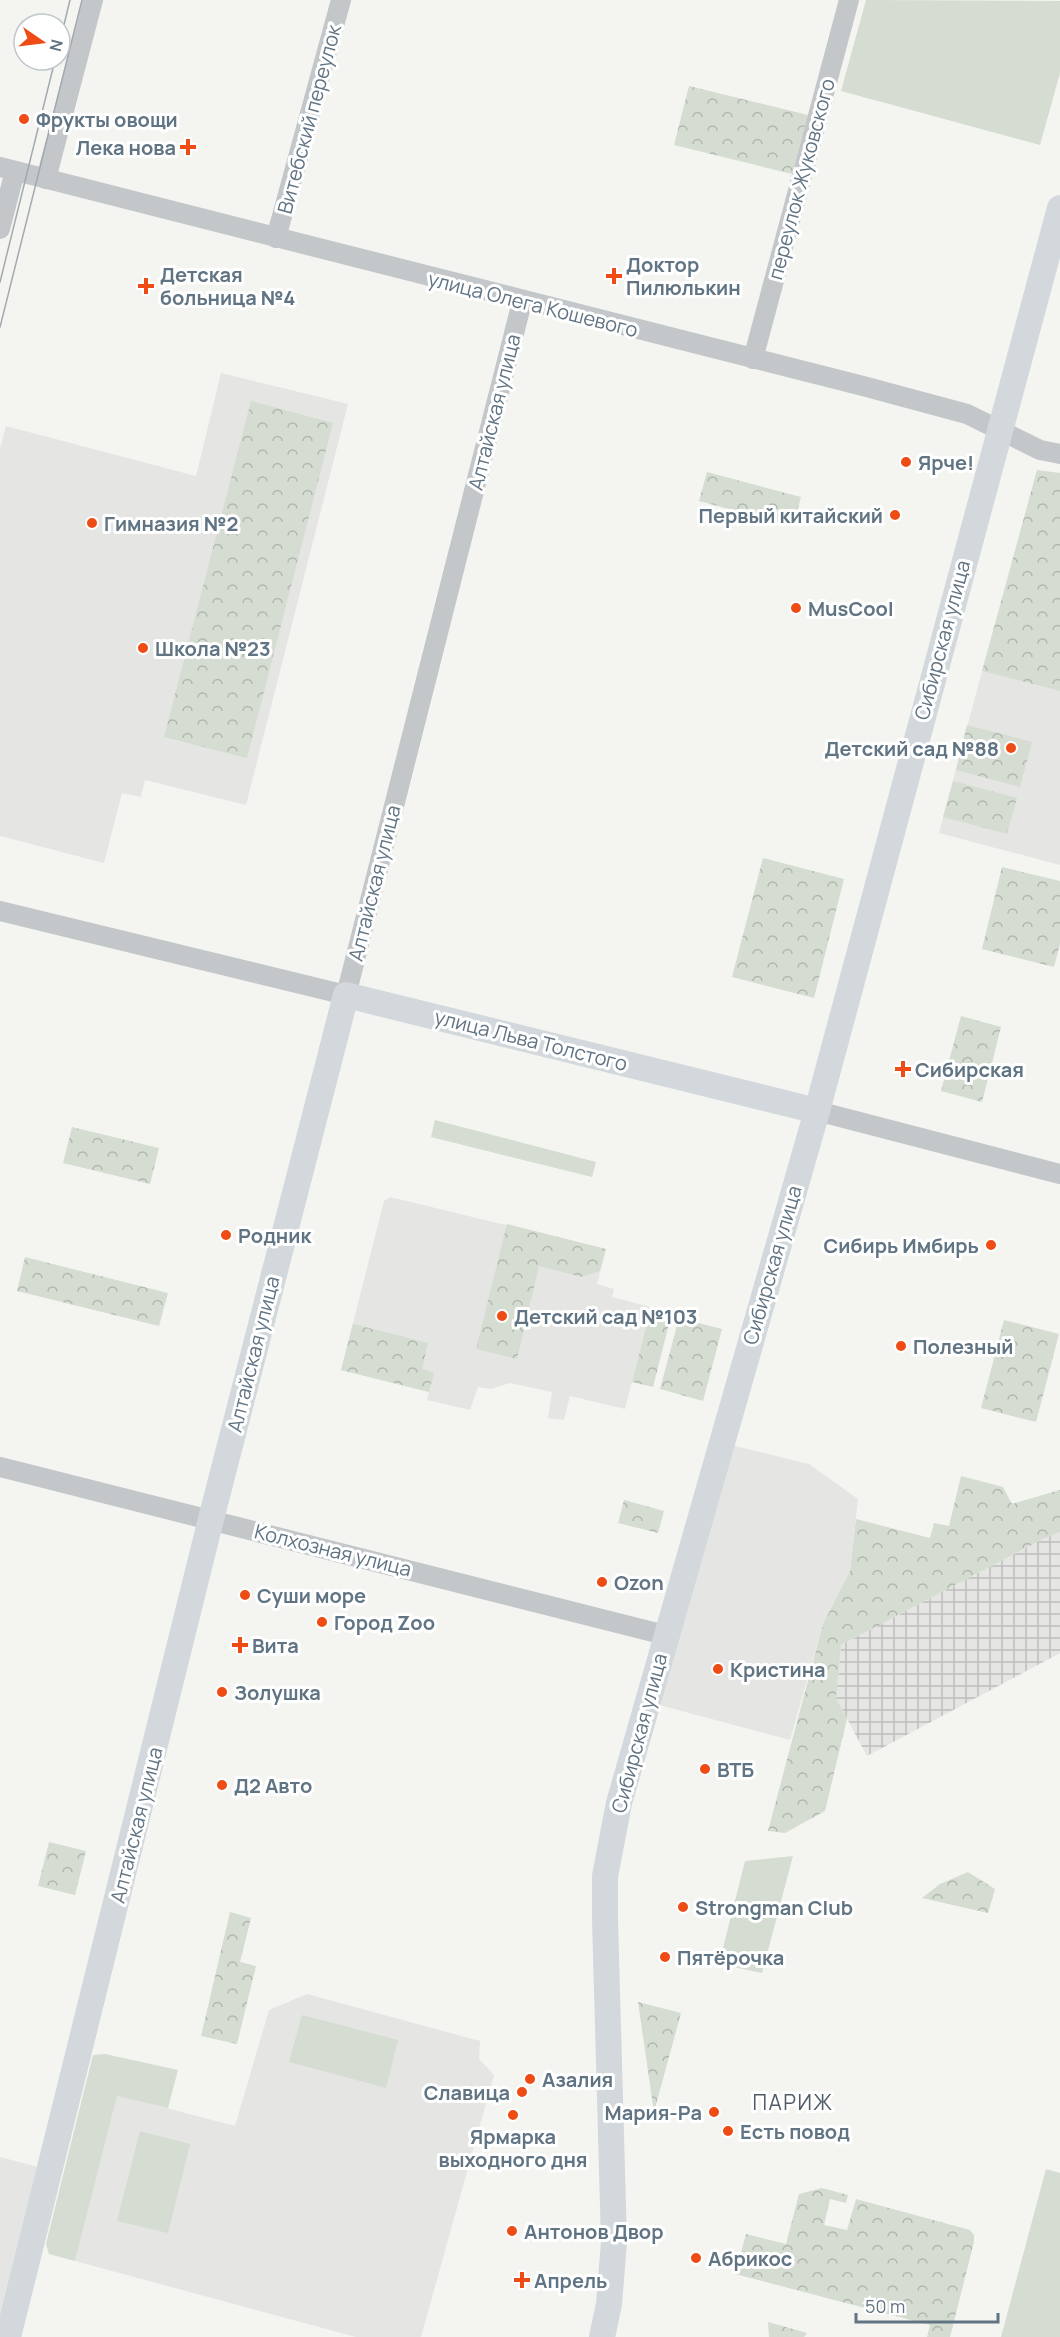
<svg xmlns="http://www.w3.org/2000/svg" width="1060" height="2337" viewBox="0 0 1060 2337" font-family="Manrope,sans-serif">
	<defs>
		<pattern id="industrial-grid" width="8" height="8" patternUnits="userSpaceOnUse" patternTransform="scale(1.5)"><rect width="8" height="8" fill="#e5e6e3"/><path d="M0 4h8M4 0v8" fill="none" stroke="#bdbfbd"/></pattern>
		<pattern id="forest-crowns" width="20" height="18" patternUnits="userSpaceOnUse" patternTransform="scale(1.5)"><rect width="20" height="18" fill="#d5dcd1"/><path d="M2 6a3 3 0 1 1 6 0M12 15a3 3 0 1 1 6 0" fill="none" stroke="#b0b7af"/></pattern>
	</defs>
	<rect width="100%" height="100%" fill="#f4f5f0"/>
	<g fill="#e5e6e3">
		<polygon points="221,373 348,404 246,805 145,780 141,797 122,793 104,863 0,836 0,449 6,426 196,476"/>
		<polygon points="982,671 1060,691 1060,865 939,833"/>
		<polygon points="390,1197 606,1249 597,1284 614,1289 612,1297 651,1307 625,1409 570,1396 564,1420 548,1418 552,1392 510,1383 491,1389 478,1387 470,1410 427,1400 429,1392 341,1370 384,1201"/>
		<polygon points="731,1445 809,1464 858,1499 850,1571 823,1624 790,1740 659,1705"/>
		<polygon points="307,1994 480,2041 479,2059 494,2075 421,2337 356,2337 75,2261 117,2095 235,2126 269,2010"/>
		<polygon points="0,2157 38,2167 0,2321"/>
	</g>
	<polygon fill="url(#industrial-grid)" points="1060,1532 1060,1653 867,1756 836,1698 841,1645 1043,1539"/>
	<g fill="#d5dcd1">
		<polygon points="866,0 1060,1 1060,73 1040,145 841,91"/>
		<polygon points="435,1120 596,1162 592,1177 431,1137"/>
		<polygon points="793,1856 762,1973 719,1964 745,1861"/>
		<polygon points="302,2015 398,2040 386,2088 289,2062"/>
		<polygon points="105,2054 178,2070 168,2108 117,2096 75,2261 49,2254 46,2244 93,2055"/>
		<polygon points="140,2131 190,2144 168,2233 117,2221"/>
		<polygon points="1046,2169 1060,2173 1060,2337 1001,2337"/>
	</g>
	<g fill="url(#forest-crowns)">
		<polygon points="689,86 808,115 792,174 674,145"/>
		<polygon points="251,401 333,423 247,758 164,737"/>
		<polygon points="1037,470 1060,473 1060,691 982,671"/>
		<polygon points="707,472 801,497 793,526 699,501"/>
		<polygon points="967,725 1032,742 1020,787 956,770"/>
		<polygon points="953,781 1017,798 1007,834 943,817"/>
		<polygon points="763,858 844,879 814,998 732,977"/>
		<polygon points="1002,867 1060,881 1060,944 1054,967 982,949"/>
		<polygon points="961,1016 1001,1027 982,1102 941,1091"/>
		<polygon points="72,1127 159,1148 150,1184 63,1163"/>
		<polygon points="507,1224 606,1249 600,1271 581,1277 539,1266 517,1359 476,1349"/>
		<polygon points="25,1257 168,1293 159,1326 17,1291"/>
		<polygon points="651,1307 672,1312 653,1387 632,1382"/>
		<polygon points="679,1318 722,1329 703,1401 660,1389"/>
		<polygon points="1004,1320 1059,1334 1036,1422 981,1408"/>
		<polygon points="353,1324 428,1343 422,1369 434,1373 429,1392 341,1370"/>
		<polygon points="961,1476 1003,1487 1012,1504 1060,1490 1060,1532 1043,1539 841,1645 836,1698 847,1719 825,1811 785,1833 768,1831 823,1624 850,1571 856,1519 930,1538 934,1523 949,1526"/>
		<polygon points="624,1500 664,1511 658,1533 618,1523"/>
		<polygon points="49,1842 86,1851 75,1895 38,1886"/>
		<polygon points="968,1872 995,1889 988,1913 922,1898 940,1884"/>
		<polygon points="230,1912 251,1918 240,1962 256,1966 237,2044 201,2036"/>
		<polygon points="638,2002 681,2013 654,2112"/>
		<polygon points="822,2188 848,2195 846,2203 830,2199 824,2225 847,2230 856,2199 970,2230 974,2235 974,2242 950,2337 927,2337 930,2325 735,2274 746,2234 786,2244 799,2194"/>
		<polygon points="768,2322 807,2333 804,2337 769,2337"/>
	</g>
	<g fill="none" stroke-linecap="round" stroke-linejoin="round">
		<g stroke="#c3c7ca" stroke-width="20">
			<polyline points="0,167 863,386 967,414 1040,450 1060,454"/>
			<polyline points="46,179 93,0"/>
			<polyline points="0,229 15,171"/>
			<polyline points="276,238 341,0"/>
			<polyline points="753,359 849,0"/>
			<polyline points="0,911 346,995 522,302"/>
			<polyline points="817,1111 1060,1174"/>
			<polyline points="0,1467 665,1635"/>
		</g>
		<g stroke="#d2d8dc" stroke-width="26">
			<polyline points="8,2337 211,1519 346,995 817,1111"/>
			<polyline points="602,2337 609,2304 614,2242 605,1920 605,1876 619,1803 817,1111 1060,208"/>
		</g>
		<g stroke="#a3a9af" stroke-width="1.5">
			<polyline points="60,41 70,0"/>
			<polyline points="0,282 55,60"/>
			<polyline points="0,327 82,0"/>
		</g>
	</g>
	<g fill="#ef4b15" stroke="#fff" stroke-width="2">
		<circle cx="24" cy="119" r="6"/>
		<path d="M185 138h6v6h6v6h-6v6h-6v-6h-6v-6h6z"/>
		<path d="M611 267h6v6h6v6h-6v6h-6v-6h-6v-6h6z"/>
		<path d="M143 277h6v6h6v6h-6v6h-6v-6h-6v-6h6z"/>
		<circle cx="906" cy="462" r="6"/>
		<circle cx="895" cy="515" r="6"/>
		<circle cx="92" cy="523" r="6"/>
		<circle cx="796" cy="608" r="6"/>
		<circle cx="143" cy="648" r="6"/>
		<circle cx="1011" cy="748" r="6"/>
		<path d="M900 1060h6v6h6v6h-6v6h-6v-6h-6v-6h6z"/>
		<circle cx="226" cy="1235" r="6"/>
		<circle cx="991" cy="1245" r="6"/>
		<circle cx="502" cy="1316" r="6"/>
		<circle cx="901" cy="1346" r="6"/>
		<circle cx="602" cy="1582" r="6"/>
		<circle cx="245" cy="1595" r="6"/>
		<circle cx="322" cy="1622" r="6"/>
		<path d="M237 1636h6v6h6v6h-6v6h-6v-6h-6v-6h6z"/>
		<circle cx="718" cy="1669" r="6"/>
		<circle cx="222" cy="1692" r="6"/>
		<circle cx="705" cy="1769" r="6"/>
		<circle cx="222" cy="1785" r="6"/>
		<circle cx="683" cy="1907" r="6"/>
		<circle cx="665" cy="1957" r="6"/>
		<circle cx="530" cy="2079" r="6"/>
		<circle cx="522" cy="2092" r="6"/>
		<circle cx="714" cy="2112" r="6"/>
		<circle cx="513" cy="2115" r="6"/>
		<circle cx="728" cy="2131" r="6"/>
		<circle cx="512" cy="2231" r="6"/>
		<circle cx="696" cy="2258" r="6"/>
		<path d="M519 2271h6v6h6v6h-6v6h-6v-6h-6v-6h6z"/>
	</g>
	<g text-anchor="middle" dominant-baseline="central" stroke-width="6" stroke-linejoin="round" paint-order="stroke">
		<g font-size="20" font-weight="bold" fill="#617483" stroke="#fff" text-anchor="start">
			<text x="36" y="119">Фрукты овощи</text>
			<text x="176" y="147" text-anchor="end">Лека нова</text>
			<text x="626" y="264">Доктор<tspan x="626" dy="23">Пилюлькин</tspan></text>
			<text x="160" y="274">Детская<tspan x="160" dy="23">больница №4</tspan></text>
			<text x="918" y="462">Ярче!</text>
			<text x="883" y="515" text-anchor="end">Первый китайский</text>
			<text x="104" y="523">Гимназия №2</text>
			<text x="808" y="608">MusCool</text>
			<text x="155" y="648">Школа №23</text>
			<text x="999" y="748" text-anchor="end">Детский сад №88</text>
			<text x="915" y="1069">Сибирская</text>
			<text x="238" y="1235">Родник</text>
			<text x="979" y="1245" text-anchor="end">Сибирь Имбирь</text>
			<text x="514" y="1316">Детский сад №103</text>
			<text x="913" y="1346">Полезный</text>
			<text x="614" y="1582">Ozon</text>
			<text x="257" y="1595">Суши море</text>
			<text x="334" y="1622">Город Zoo</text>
			<text x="252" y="1645">Вита</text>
			<text x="730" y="1669">Кристина</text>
			<text x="234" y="1692">Золушка</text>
			<text x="717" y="1769">ВТБ</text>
			<text x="234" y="1785">Д2 Авто</text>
			<text x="695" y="1907">Strongman Club</text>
			<text x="677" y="1957">Пятёрочка</text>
			<text x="542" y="2079">Азалия</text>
			<text x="510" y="2092" text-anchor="end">Славица</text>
			<text x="702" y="2112" text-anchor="end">Мария-Ра</text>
			<text x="740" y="2131">Есть повод</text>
			<text x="513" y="2136" text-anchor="middle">Ярмарка<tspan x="513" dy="23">выходного дня</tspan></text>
			<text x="524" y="2231">Антонов Двор</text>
			<text x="708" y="2258">Абрикос</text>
			<text x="534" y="2280">Апрель</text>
		</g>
		<g font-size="20" fill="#617483" stroke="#fff">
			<text transform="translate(309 119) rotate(-75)">Витебский переулок</text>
			<text transform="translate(801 179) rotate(-75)">переулок Жуковского</text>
			<text transform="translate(533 304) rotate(14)">улица Олега Кошевого</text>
			<text transform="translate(494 412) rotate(-76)">Алтайская улица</text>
			<text transform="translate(942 640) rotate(-75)">Сибирская улица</text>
			<text transform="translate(374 883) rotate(-76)">Алтайская улица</text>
			<text transform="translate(531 1040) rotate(14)">улица Льва Толстого</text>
			<text transform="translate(772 1265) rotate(-74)">Сибирская улица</text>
			<text transform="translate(253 1354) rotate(-76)">Алтайская улица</text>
			<text transform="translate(333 1550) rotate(14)">Колхозная улица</text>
			<text transform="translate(639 1733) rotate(-75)">Сибирская улица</text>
			<text transform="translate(136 1825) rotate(-76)">Алтайская улица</text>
		</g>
		<g font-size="21" letter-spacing="1.5" fill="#505d68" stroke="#fff">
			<text x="793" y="2102">ПАРИЖ</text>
		</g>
	</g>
	<g transform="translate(42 42) rotate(104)"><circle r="28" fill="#ffffff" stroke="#c0c7cd" stroke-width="1.5"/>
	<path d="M0-4.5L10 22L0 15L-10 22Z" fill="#ef4b15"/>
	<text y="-9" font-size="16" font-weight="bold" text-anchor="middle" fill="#617483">N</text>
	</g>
	<path d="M856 2313v9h142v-9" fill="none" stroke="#617483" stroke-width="3"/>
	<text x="865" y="2313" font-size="18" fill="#617483" stroke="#ffffff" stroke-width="4.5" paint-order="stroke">50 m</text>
</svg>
